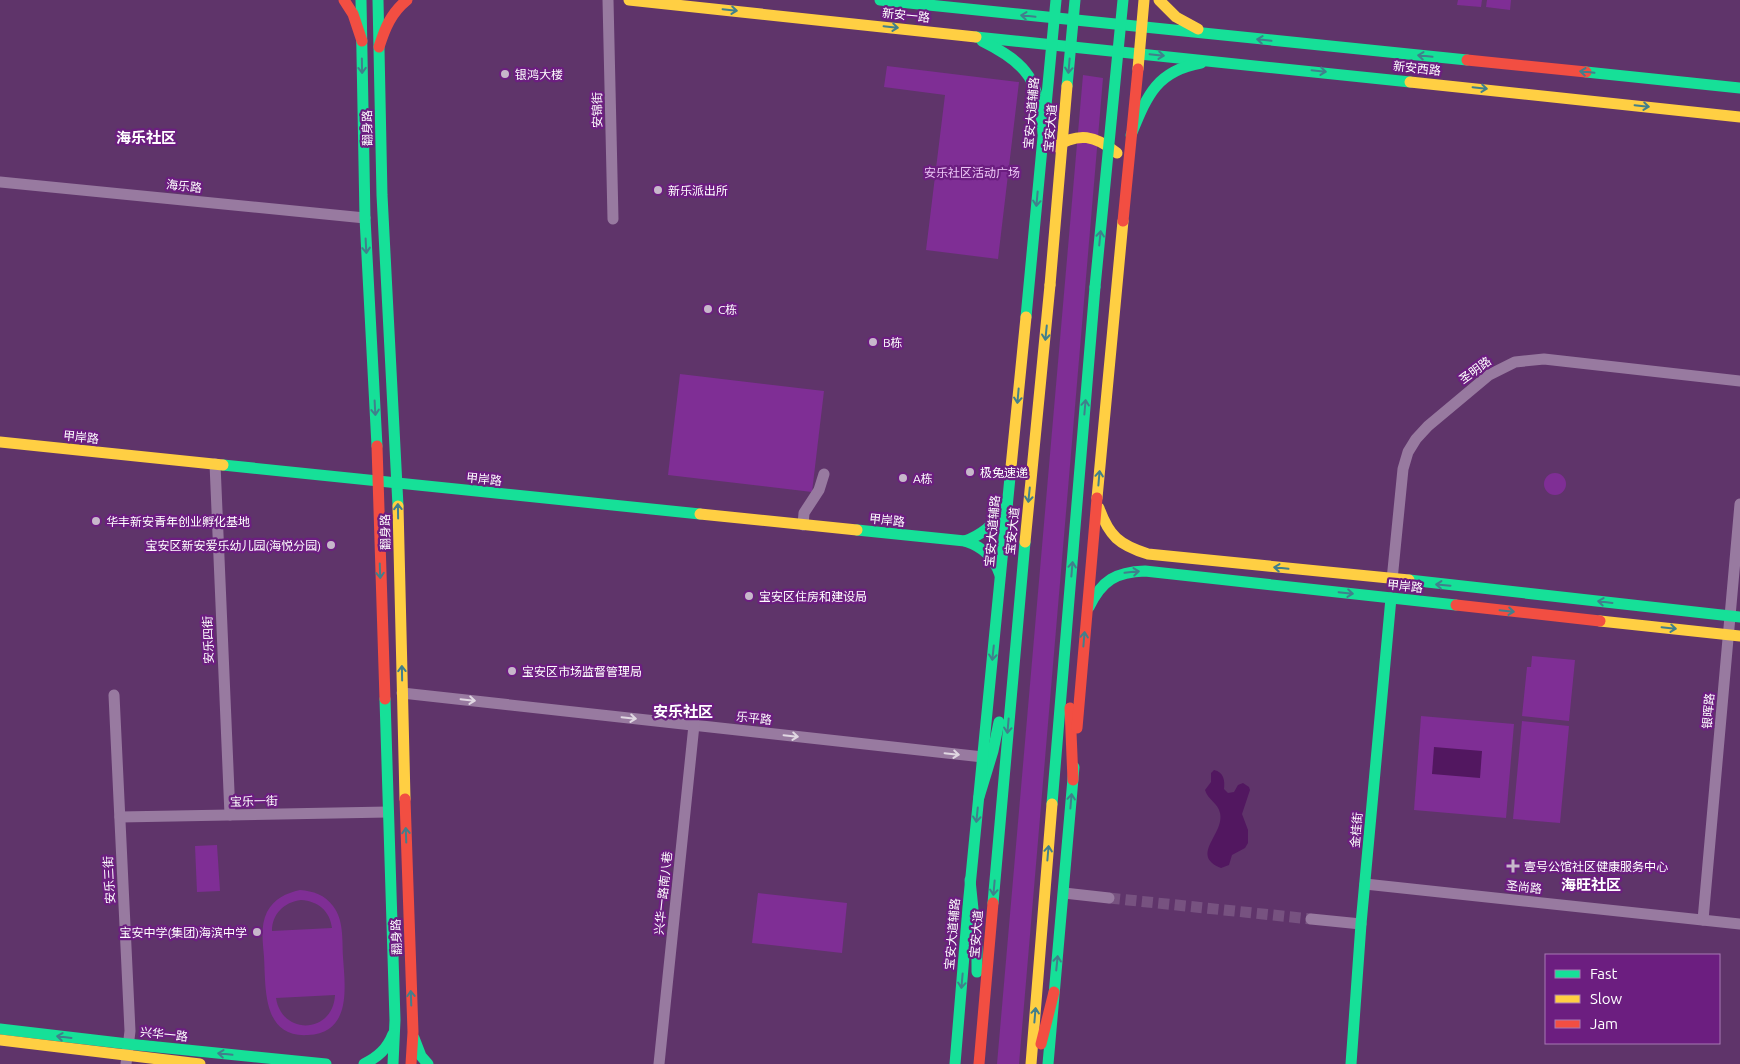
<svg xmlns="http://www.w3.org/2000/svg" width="1740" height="1064" viewBox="0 0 1740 1064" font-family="Ubuntu,'Noto Sans SC',sans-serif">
	<rect width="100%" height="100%" fill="#5f346a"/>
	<g fill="#7f2e95" fill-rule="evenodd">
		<polygon points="1458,0 1482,0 1481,7 1457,5"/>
		<polygon points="1487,0 1511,0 1510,10 1486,7"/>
		<polygon points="887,66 1019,82 998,259 926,250 945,95 884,87"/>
		<polygon points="1083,75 1103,78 1019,1064 997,1064"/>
		<polygon points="680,374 824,391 812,492 668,475"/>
		<circle cx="1555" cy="484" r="11"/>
		<polygon points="1532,656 1575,660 1569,721 1522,716 1527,667 1531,667"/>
		<polygon points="1421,716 1514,724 1506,818 1414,810"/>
		<polygon points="1522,721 1569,726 1560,823 1513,819"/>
		<polygon points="217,845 220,891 197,892 195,846"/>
		<path d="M300,890c13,1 25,5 33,16 11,14 9,34 10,51 2,30 9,76 -35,78 -46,3 -42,-47 -44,-78 -1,-14 -4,-31 3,-45 7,-13 19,-19 33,-22zM301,900c17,1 29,11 31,28l-60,3c0,-17 12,-29 29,-31zM335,995c-2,39 -53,41 -59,3z"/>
		<polygon points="758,893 847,903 842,953 752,943"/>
	</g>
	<g fill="#521760">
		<polygon points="1434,747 1482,751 1480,778 1432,774"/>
		<path d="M1214,770c10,2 11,11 10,19l4,4 6,-1 4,-7 5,-2 6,4 1,3 -8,24 6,16v13l-3,5 -13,7 -3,10 -8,3c-32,-13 4,-34 -1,-55 -2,-10 -12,-13 -15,-23l6,-8v-9z"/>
	</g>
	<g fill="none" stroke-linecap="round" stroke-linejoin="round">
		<polyline stroke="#775280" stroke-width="11" stroke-dasharray="11 5.5" stroke-linecap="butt" points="1109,898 1311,919"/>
		<g stroke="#987aa0" stroke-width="11">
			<polyline points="608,0 613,219"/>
			<polyline points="0,182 365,218"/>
			<polyline points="215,464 230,815"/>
			<polyline points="803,525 804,513 819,490 824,474"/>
			<polyline points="1392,580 1403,469 1408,452 1416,439 1428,426 1489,375 1515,362 1544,359 1740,381"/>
			<polyline points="402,693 983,757"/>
			<polyline points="114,695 130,1031 126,1064"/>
			<polyline points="120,817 388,812"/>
			<polyline points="1365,884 1740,924"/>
			<polyline points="1064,893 1109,898"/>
			<polyline points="1311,919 1361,924"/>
			<polyline points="1703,920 1740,504"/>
			<polyline points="659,1064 694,725"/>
		</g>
		<g stroke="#16e098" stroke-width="11">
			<polyline points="361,0 365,218 377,446"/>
			<polyline points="378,0 382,195 398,506"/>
			<polyline points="880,0 1467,60"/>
			<polyline points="976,37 1410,82"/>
			<path d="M982,41c47,23 57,40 61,92"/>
			<polyline points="1586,72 1740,88"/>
			<path d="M1131,135c16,-39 25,-64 70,-72"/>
			<polyline points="1026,317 1056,0"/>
			<polyline points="223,465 700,514"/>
			<path d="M857,530l108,11c18,6 29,16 35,34"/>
			<path d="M965,541c19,-7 32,-19 42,-36"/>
			<polyline points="1409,580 1740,617"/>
			<path d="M1089,607c13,-27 27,-35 56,-36l311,34"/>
			<polyline points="385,699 395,1020 393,1064"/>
			<polyline points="979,797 993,751 999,722"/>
			<polyline points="1052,804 1095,287"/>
			<polyline points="970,880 977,948 977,972"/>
			<polyline points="993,903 1025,542"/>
			<polyline points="0,1029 128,1044 326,1064"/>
			<polyline points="414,1038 421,1056 428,1064"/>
			<path d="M364,1064c14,-7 23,-15 29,-30"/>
			<polyline points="955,1064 968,907 1011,467"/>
			<polyline points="1048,1064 1074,767"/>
			<polyline points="1351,1064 1361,924 1391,598"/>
		</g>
		<g stroke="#ffcf43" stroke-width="11">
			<polyline points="629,0 976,37"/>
			<polyline points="1159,0 1176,17 1198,29"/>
			<polyline points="1138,69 1144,0"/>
			<polyline points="1410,82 1740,117"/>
			<path d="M1054,147c25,-15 41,-12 63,6"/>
			<polyline points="0,442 223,465"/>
			<polyline points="1011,467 1026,317"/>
			<polyline points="1097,498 1123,221"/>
			<polyline points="398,506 405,799"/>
			<path d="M1099,508c10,28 20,37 49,46l261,26"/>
			<polyline points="700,514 857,530"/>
			<polyline points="1025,542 1050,285"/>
			<polyline points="1600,621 1740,636"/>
			<polyline points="0,1040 200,1064"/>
			<polyline points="1031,1064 1052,804"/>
		</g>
		<g stroke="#f24e42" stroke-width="11">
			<polyline points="344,0 353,14 362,41"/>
			<path d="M379,47c6,-19 12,-34 28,-47"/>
			<polyline points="1467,60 1586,72"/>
			<polyline points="1123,221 1138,69"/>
			<polyline points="377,446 385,699"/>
			<polyline points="1456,605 1600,621"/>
			<polyline points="1070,708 1073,780"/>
			<polyline points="1077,728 1097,498"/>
			<polyline points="405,799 413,1032 411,1064"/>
			<polyline points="1041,1044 1054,992"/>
			<polyline points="979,1064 993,903"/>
		</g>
		<g stroke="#16e098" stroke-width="11">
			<polyline points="1067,86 1075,0"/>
			<polyline points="1095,287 1123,0"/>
		</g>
		<polyline stroke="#ffcf43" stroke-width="11" points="1050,285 1067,86"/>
	</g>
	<defs><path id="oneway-shaft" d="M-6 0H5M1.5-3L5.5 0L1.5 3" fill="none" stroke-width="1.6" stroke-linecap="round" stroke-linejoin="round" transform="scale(1.25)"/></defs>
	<g stroke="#417f8c">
		<use href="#oneway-shaft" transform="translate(730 10) rotate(6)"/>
		<use href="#oneway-shaft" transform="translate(1028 16) rotate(-174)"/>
		<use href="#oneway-shaft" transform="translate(891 27) rotate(6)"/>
		<use href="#oneway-shaft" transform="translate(1264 40) rotate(-174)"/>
		<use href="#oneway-shaft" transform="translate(1157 55) rotate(6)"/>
		<use href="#oneway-shaft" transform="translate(1425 56) rotate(-174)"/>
		<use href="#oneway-shaft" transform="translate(362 66) rotate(89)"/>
		<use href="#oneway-shaft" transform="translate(1069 66) rotate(95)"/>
		<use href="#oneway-shaft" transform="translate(1319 71) rotate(6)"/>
		<use href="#oneway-shaft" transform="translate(1587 72) rotate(-174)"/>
		<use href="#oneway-shaft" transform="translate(1480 88) rotate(6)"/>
		<use href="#oneway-shaft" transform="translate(1642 106) rotate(6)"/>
		<use href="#oneway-shaft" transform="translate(1037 199) rotate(95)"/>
		<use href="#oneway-shaft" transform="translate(1100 238) rotate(-84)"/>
		<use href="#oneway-shaft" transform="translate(366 246) rotate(87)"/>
		<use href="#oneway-shaft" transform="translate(1046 333) rotate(96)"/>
		<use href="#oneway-shaft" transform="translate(1018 396) rotate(95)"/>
		<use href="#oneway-shaft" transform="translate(1085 407) rotate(-85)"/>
		<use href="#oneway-shaft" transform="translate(375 408) rotate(87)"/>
		<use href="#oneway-shaft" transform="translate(1099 478) rotate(-85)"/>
		<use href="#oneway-shaft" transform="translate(1029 495) rotate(96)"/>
		<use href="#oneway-shaft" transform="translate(398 511) rotate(-91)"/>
		<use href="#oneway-shaft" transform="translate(1281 568) rotate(-174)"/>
		<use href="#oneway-shaft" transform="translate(1072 569) rotate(-85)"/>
		<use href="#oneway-shaft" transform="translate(380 571) rotate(88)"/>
		<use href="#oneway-shaft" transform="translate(1132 572) rotate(-6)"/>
		<use href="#oneway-shaft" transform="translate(1443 585) rotate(-175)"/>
		<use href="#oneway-shaft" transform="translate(1346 593) rotate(6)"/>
		<use href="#oneway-shaft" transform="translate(1605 602) rotate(-173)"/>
		<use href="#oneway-shaft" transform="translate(1507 611) rotate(6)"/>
		<use href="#oneway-shaft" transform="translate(1669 628) rotate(6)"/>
		<use href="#oneway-shaft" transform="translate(1084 639) rotate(-85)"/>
		<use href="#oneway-shaft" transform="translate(993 653) rotate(96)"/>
		<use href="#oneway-shaft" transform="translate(402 673) rotate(-91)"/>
		<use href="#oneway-shaft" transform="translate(1008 726) rotate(95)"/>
		<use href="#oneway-shaft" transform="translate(1071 801) rotate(-85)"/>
		<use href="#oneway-shaft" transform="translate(977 815) rotate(96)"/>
		<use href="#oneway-shaft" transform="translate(406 835) rotate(-92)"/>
		<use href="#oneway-shaft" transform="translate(1048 853) rotate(-85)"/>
		<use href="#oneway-shaft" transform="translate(994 888) rotate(95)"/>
		<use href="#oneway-shaft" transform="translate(1057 963) rotate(-84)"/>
		<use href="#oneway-shaft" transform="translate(962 981) rotate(95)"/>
		<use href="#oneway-shaft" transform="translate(411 998) rotate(-92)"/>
		<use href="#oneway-shaft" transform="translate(1035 1015) rotate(-85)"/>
		<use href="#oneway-shaft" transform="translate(64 1037) rotate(-173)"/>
		<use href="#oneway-shaft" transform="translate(225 1054) rotate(-174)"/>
	</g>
	<g stroke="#e0d7e2">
		<use href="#oneway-shaft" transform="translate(468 700) rotate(6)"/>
		<use href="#oneway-shaft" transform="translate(629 718) rotate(6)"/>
		<use href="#oneway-shaft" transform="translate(791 736) rotate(6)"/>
		<use href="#oneway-shaft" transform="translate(952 754) rotate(6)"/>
	</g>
	<g fill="#c7b8cb" stroke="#6c1e80" stroke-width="2">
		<circle cx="505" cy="74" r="5"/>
		<circle cx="658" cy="190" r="5"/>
		<circle cx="708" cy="309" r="5"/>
		<circle cx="873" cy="342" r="5"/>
		<circle cx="970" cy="472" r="5"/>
		<circle cx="903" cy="478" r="5"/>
		<circle cx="96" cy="521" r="5"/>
		<circle cx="331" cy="545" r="5"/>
		<circle cx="749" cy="596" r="5"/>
		<circle cx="512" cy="671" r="5"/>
		<path d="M1510.5 858.5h5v5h5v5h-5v5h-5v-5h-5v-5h5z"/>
		<circle cx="257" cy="932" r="5"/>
	</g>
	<g text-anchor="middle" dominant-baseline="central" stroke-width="4.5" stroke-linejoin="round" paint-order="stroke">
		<g font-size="12" fill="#fff" stroke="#6c1e80">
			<text transform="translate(906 15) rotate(6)">新安一路</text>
			<text transform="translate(1417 68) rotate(6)">新安西路</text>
			<text transform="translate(597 110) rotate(-91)">安锦街</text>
			<text transform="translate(1031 113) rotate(-85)">宝安大道辅路</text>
			<text transform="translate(367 128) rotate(-91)">翻身路</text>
			<text transform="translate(1050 128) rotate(-85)">宝安大道</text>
			<text transform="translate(184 186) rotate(6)">海乐路</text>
			<text transform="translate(1475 370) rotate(-36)">圣明路</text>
			<text transform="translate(81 437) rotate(6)">甲岸路</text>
			<text transform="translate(484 479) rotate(6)">甲岸路</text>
			<text transform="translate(887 520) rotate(6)">甲岸路</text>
			<text transform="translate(992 531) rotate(-85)">宝安大道辅路</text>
			<text transform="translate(1012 531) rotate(-84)">宝安大道</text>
			<text transform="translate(385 532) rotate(-91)">翻身路</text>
			<text transform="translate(1405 586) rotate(6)">甲岸路</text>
			<text transform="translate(208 640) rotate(-92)">安乐四街</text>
			<text transform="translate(1708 711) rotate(-85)">银晖路</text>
			<text transform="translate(754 718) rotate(6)">乐平路</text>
			<text transform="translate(254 801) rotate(-1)">宝乐一街</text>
			<text transform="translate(1356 830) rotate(-85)">金桂街</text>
			<text transform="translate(109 880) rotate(-93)">安乐三街</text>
			<text transform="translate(1524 887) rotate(6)">圣尚路</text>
			<text transform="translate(663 893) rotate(-84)">兴华一路南八巷</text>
			<text transform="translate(952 934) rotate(-85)">宝安大道辅路</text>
			<text transform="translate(976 934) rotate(-85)">宝安大道</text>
			<text transform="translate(396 937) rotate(-92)">翻身路</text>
			<text transform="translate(164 1034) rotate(6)">兴华一路</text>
		</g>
		<g font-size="12" fill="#fff" stroke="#6c1e80" text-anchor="start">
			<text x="515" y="74">银鸿大楼</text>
			<text x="668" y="190">新乐派出所</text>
			<text x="718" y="309">C栋</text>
			<text x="883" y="342">B栋</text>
			<text x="980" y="472">极兔速递</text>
			<text x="913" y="478">A栋</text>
			<text x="106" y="521">华丰新安青年创业孵化基地</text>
			<text x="321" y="545" text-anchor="end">宝安区新安爱乐幼儿园(海悦分园)</text>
			<text x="759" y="596">宝安区住房和建设局</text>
			<text x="522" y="671">宝安区市场监督管理局</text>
			<text x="1524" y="866">壹号公馆社区健康服务中心</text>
			<text x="247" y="932" text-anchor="end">宝安中学(集团)海滨中学</text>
		</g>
		<g font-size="12" fill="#ecc6f6" stroke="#6c1e80">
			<text x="972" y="172">安乐社区活动广场</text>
		</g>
		<g font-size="15" font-weight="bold" fill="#fff" stroke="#6c1e80">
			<text x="146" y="137">海乐社区</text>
			<text x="683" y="711">安乐社区</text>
			<text x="1591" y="884">海旺社区</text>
		</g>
	</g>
	<rect x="1545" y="954" width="175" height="90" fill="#6c1e80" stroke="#a778b3"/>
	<rect x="1555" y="970" width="25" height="8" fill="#16e098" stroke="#a778b3"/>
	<text x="1590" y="979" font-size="15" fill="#ffffff">Fast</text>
	<rect x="1555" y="995" width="25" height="8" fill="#ffcf43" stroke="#a778b3"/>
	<text x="1590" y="1004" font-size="15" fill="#ffffff">Slow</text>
	<rect x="1555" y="1020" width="25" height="8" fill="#f24e42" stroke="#a778b3"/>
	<text x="1590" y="1029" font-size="15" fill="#ffffff">Jam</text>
</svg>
